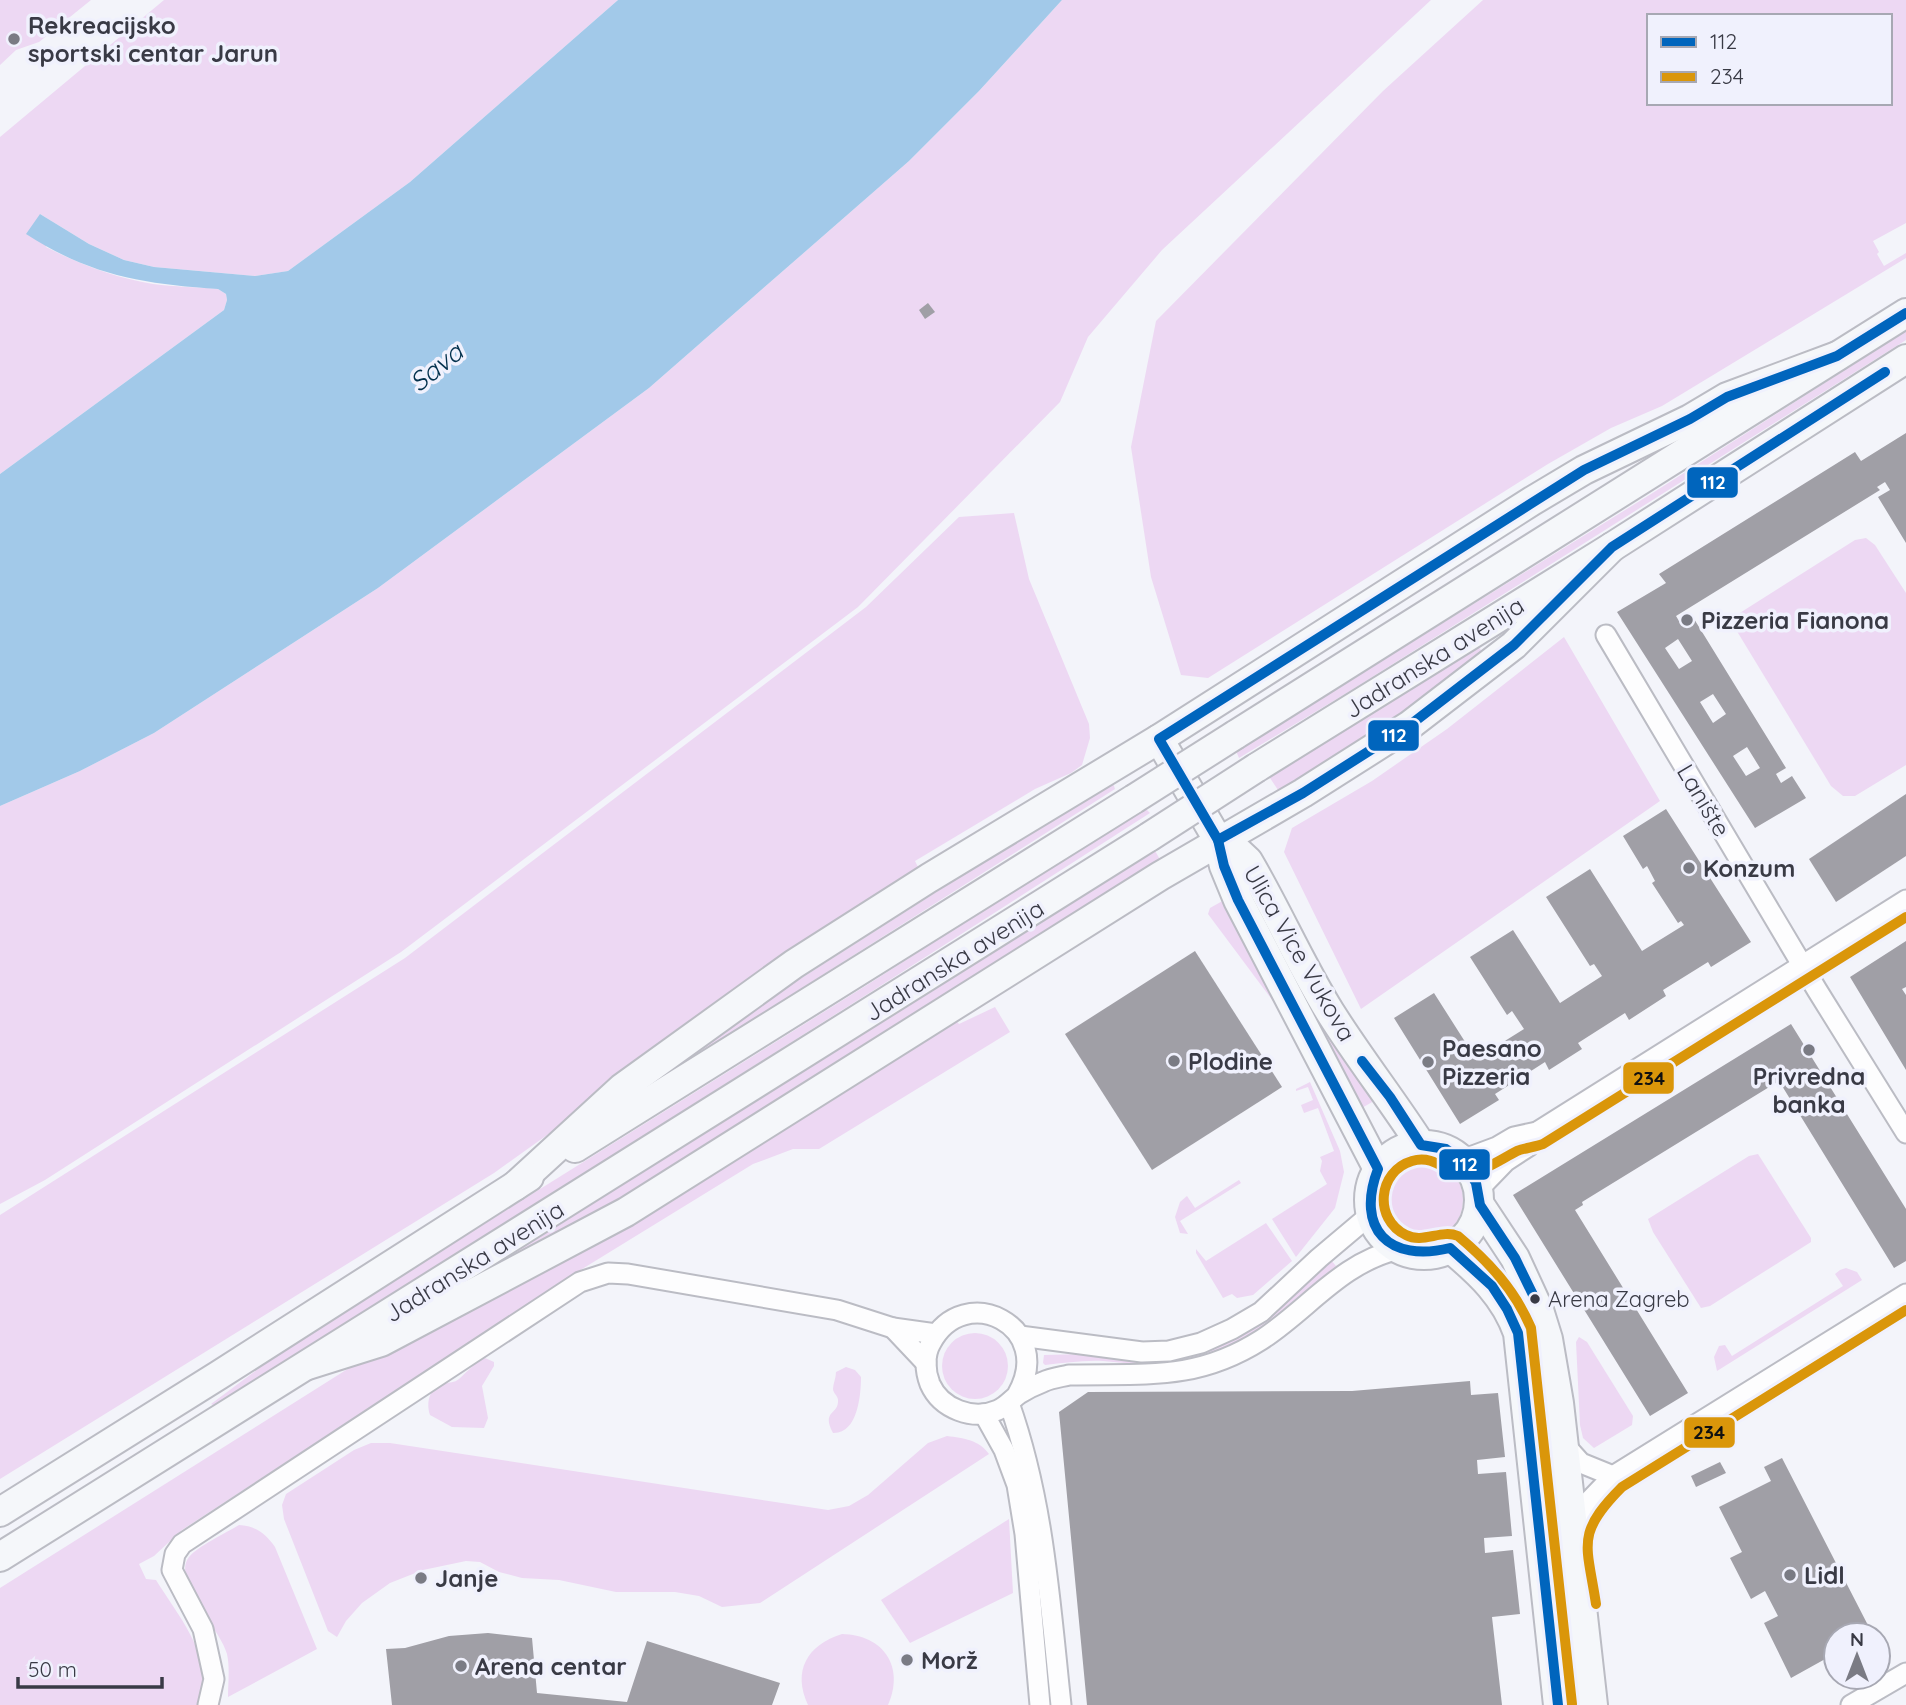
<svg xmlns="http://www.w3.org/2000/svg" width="1906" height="1705" viewBox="0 0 1906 1705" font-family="Quicksand,sans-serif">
	<rect width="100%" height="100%" fill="#f3f4fa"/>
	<g fill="#edd8f3" fill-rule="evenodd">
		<polygon points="0,0 91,0 39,42 16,50 0,65"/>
		<path d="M164,0h454l-208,182 -122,89 -33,5 -101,-9 -30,-7 -35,-16 -49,-30 6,33c33,17 70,31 107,37 22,3 44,3 65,5l8,5 1,6 -3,10 -224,164v-337z"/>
		<polygon points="1062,0 1431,0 1162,250 1088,337 1060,402 858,607 401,952 45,1180 0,1204 0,806 80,771 154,733 378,588 649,388 909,161 979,91"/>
		<path d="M1483,0h423v223l-33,18 6,11 -2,2 7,12 22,-13v5l-244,148 -51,22 -63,36 -340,214 -27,-3 -30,-98 -20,-130 25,-126 227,-230zM1649,16h241v87h-241z"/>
		<polygon points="1906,331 1906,340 1350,691 1239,758 1236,751 1651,494"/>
		<polygon points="1014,513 1029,579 1089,724 1090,738 1082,765 1071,773 1035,789 915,861 919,869 494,1173 0,1479 0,1215 405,958 866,607 959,517"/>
		<polygon points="1866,538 1875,545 1906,593 1906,765 1855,796 1843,796 1831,786 1735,628 1735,616 1855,540"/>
		<polygon points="1564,637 1660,801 1361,1009 1284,852 1292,828 1372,781 1447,729"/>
		<polygon points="1478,645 1482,652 1430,697 1280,793 1268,775"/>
		<polygon points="1112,780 1115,789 689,1060 684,1053"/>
		<polygon points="1144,807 1150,813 874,990 215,1406 211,1404 293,1343 867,985"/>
		<polygon points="1153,847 1163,865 596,1216 501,1267 499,1261"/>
		<polygon points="1249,885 1312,1014 1374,1101 1360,1109 1244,888"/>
		<polygon points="1226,899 1279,1009 1208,914 1210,908"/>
		<path d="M995,1007l15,25 -191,117h-26l-40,15 -179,110 -392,256 -28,26 -15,8 7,15 10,1c22,36 63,82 41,125h-197v-117l346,-218 608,-352 5,6z"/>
		<polygon points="1310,1082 1340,1151 1344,1172 1335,1208 1296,1257 1272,1219 1327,1184 1320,1171 1322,1161 1320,1157 1334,1151 1318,1108 1304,1113 1301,1105 1313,1100 1308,1087 1296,1091 1296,1089"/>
		<polygon points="1758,1154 1811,1238 1811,1242 1710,1306 1701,1308 1653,1232 1648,1219 1749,1156"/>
		<circle cx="1422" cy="1200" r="41"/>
		<polygon points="1239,1180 1241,1183 1180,1221 1188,1234 1180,1233 1175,1217 1180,1202 1187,1196 1195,1208"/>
		<polygon points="1266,1223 1292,1261 1253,1295 1237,1298 1232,1294 1223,1298 1196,1253 1196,1249 1206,1261"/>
		<path d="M1331,1260l5,6c-51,39 -95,90 -163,98 -24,3 -46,-1 -70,-3 -19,-1 -39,2 -58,4l-2,-2 1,-8 160,-4c51,-18 88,-55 127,-91z"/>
		<polygon points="1505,1266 1517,1283 1542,1360 1583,1705 1579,1705 1563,1579 1552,1538 1531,1332 1523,1309 1503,1273 1502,1269"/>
		<polygon points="1846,1268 1857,1272 1862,1280 1717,1371 1714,1357 1719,1346 1725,1345 1732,1356 1843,1286 1835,1274 1840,1270"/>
		<circle cx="975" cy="1366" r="33"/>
		<polygon points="1579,1337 1587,1342 1633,1416 1632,1425 1594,1448 1583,1438 1580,1425 1576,1342"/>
		<path d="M485,1358l9,4v4l-12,20 6,32 -4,10 -32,-1 -22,-12c-4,-12 -1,-28 13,-31 7,-2 11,-1 16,-5 9,-8 15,-16 26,-21z"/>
		<path d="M846,1367l9,3 6,7c0,17 -3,57 -28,56 -12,-23 6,-18 5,-33 0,-4 -5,-7 -5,-11 0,-5 3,-11 3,-17z"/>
		<path d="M947,1436c17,2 32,4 42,18l-229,149 -38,4 -23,-11 -24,-4h-59l-57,-12 -37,-2 -23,-6 -19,-10 -14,-1 -43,9 -33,13 -28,20 -16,18 -9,16 -9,-6 -44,-112 -2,-14 4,-11 68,-44 17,-7h19l438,67 21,-4 19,-11 60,-52z"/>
		<polygon points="1009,1519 1013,1593 910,1643 881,1600"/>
		<path d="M239,1525c17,1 27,9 36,22l42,102 -89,48c0,-14 2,-29 -1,-43 -7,-26 -56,-74 -38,-97 9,-11 37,-24 50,-32z"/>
		<path d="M842,1634c41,1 63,32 46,71h-80c-16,-34 -1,-60 34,-71z"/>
	</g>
	<path fill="#a2c9e9" d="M618,0h444l-83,91 -70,70 -260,227 -271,200 -224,145 -74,38 -80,35v-332l224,-164 3,-10 -1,-6 -8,-5c-74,-5 -127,-13 -192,-55l14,-20 49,30 35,16 30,7 101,9 33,-5 122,-89z"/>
	<g fill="#a09fa6" fill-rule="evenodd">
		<polygon points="928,303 935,312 925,319 919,310"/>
		<path d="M1906,433v110l-28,-46 12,-7 -5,-8 -8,5 3,3 -204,126 3,5 12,-7 95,154 -10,6 5,9 11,-7 14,22 -51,30 -138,-216 49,-29 -7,-9 196,-122 6,9zM1678,639l14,22 -13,8 -14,-21zM1713,694l13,20 -13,9 -13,-21zM1747,747l13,21 -14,8 -13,-20z"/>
		<polygon points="1906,794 1906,856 1836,902 1809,859"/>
		<polygon points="1666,809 1751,942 1711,967 1708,962 1663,990 1666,996 1629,1020 1625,1013 1578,1043 1582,1049 1549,1070 1545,1062 1495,1094 1499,1100 1460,1124 1394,1018 1434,993 1476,1059 1524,1029 1512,1011 1507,1015 1470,957 1513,930 1560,1003 1602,976 1594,964 1590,966 1546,897 1590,869 1642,951 1684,925 1681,921 1678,923 1652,883 1655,881 1647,866 1643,869 1623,836"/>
		<polygon points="1906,941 1906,987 1902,989 1906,995 1906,1070 1850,977"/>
		<polygon points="1195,951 1282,1087 1152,1170 1065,1034"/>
		<polygon points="1791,1024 1906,1209 1906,1261 1894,1268 1779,1081 1582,1202 1583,1205 1575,1210 1688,1393 1650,1416 1513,1195"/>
		<polygon points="1470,1381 1471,1395 1498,1393 1505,1457 1477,1460 1478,1474 1506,1472 1512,1536 1484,1538 1485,1553 1513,1550 1520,1614 1492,1617 1502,1705 1087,1705 1059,1412 1088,1392 1352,1391"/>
		<polygon points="1782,1458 1873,1635 1836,1635 1836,1653 1791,1678 1764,1623 1778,1616 1765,1591 1751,1599 1730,1558 1742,1552 1719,1507 1771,1481 1764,1467"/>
		<polygon points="1720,1462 1726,1473 1696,1487 1691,1476"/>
		<polygon points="488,1633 532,1638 537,1693 627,1702 647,1641 780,1683 772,1705 392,1705 386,1649 405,1648 449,1636"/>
	</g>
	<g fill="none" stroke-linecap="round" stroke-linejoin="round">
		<g stroke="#bbbcc4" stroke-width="23">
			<g id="street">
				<polyline points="1606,635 1817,990 1906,1133"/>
				<polyline points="1462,1160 1497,1147 1514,1137 1537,1132 1906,900"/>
				<polyline points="1478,1190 1506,1161 1529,1146 1537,1132"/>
				<polyline points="1020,1336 1142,1352 1169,1351 1201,1343 1232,1329 1261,1312 1319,1258 1370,1215"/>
				<polyline points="926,1363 893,1328 936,1334"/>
				<path d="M1017,1395c40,-69 -53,-115 -86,-52 -7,12 -6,28 -1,41 11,25 43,37 68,26 9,-4 14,-11 21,-16 8,-5 16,-9 24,-12 8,-4 18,-5 26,-7 73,-2 126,7 192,-35 48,-31 79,-77 138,-91"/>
				<path d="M1009,1403c35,98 41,200 52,302"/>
				<polyline points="984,1414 1004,1450 1017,1485 1025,1534 1040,1705"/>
				<polyline points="1563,1443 1581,1463 1613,1476"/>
				<polyline points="1574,1530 1588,1502 1613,1476 1906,1294"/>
				<polyline points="208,1705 214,1679 203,1629 172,1570 175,1554 182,1544 580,1282 608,1273 628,1274 837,1310 893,1328"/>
				<polyline points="1851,1705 1906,1673"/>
			</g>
		</g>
		<g stroke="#bbbcc4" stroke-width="32">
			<g id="secondary">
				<polyline points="1235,735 1906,313"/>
				<polyline points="1159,739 1218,840 1224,866 1238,900 1378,1169"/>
				<polyline points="1256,768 1612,547 1906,359"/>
				<path d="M1218,840l14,6 16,15c29,49 52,103 82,151 29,46 62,88 91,133"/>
				<circle cx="1424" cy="1200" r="55"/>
				<polyline points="575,1148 1134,799"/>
				<polyline points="515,1186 622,1088 794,964 929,878 1159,739 1532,501 1584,470 1690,419 1727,397 1837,356"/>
				<polyline points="1480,1205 1515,1258 1539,1310 1548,1339 1559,1403 1593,1705"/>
				<path d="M1450,1248c30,25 55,48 68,85l40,372"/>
				<polyline points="308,1365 381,1342 626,1212 1160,876 1303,793 1410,725 1514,645 1612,547"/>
				<polyline points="0,1512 219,1375 529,1177"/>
				<polyline points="0,1557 1149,837"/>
			</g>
		</g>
		<use href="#street" stroke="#fdfdfe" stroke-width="19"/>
		<use href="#secondary" stroke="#f5f7fa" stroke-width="28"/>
		<g stroke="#bbbcc4" stroke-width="32" stroke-linecap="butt">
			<g id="secondary-bridge">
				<polyline points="1134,799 1235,735"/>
				<polyline points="1149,837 1256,768"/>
			</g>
		</g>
		<use href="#secondary-bridge" stroke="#f5f7fa" stroke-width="28"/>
		<g stroke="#f0f1fd" stroke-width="16">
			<g id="bus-1">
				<polyline points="1218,840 1303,793 1410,725 1514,645 1612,547 1885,372"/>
				<polyline points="1362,1061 1390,1097 1421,1145 1446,1149 1462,1160 1476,1183 1480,1205 1515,1258 1535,1299"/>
				<path d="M1558,1705l-40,-372 -11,-24 -15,-23 -42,-38c-61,15 -95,-19 -72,-79l-140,-269 -14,-34 -6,-26 -59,-101 425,-269 106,-51 37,-22 110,-41 69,-43"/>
			</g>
		</g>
		<g stroke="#f0f1fd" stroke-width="16">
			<g id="bus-2">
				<path d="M1596,1604c-9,-60 -21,-70 26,-117l284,-177"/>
				<path d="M1572,1704l-41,-376c-16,-38 -42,-66 -73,-92 -17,-7 -35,8 -52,-1 -33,-16 -28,-64 6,-74 24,-7 35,14 51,13 19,-1 38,-15 54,-23 8,-3 18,-4 26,-7l363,-227"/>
			</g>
		</g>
		<use href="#bus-1" stroke="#0065bd" stroke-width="10"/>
		<use href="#bus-2" stroke="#da960a" stroke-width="10"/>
	</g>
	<g fill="#7a7b84" stroke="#f0f1fd" stroke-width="2.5">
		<circle cx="14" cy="39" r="7"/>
		<circle cx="1687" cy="620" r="7"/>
		<circle cx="1689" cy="868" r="7"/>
		<circle cx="1809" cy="1050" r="7"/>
		<circle cx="1174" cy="1061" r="7"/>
		<circle cx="1428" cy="1062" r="7"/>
		<circle cx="1790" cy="1575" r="7"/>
		<circle cx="421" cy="1578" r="7"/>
		<circle cx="907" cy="1660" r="7"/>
		<circle cx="461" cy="1666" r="7"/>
	</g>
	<circle fill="#393a45" stroke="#f0f1fd" stroke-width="2.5" cx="1535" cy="1299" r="6"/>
	<g text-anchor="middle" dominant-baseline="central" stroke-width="7" stroke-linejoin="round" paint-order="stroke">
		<g font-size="22" fill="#393a45" stroke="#f0f1fd" text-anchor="start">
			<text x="1548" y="1299">Arena Zagreb</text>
		</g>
		<g font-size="24" font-weight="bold" fill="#393a45" stroke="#f0f1fd" text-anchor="start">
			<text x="28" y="25">Rekreacijsko<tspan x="28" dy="28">sportski centar Jarun</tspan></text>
			<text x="1701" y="620">Pizzeria Fianona</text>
			<text x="1703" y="868">Konzum</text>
			<text x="1442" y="1048">Paesano<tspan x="1442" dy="28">Pizzeria</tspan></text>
			<text x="1188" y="1061">Plodine</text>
			<text x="1809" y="1076" text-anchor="middle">Privredna<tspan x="1809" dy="28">banka</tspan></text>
			<text x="1804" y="1575">Lidl</text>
			<text x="435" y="1578">Janje</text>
			<text x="921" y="1660">Morž</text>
			<text x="475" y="1666">Arena centar</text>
		</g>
		<g font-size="24" fill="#393a45" stroke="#f0f1fd">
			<text transform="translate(1434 657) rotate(-32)">Jadranska avenija</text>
			<text transform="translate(1704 800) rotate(59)">Lanište</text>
			<text transform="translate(1300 953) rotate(60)">Ulica Vice Vukova</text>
			<text transform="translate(954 960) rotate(-32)">Jadranska avenija</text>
			<text transform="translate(474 1261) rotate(-32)">Jadranska avenija</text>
		</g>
		<g font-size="26" font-style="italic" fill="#03314d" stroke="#f0f1fd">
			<text transform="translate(436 367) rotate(-39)">Sava</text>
		</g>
	</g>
	<g stroke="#f0f1fd" stroke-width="2.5">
		<rect x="1686" y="466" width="53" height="33" rx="7" fill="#0065bd"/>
		<rect x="1367" y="719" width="53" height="33" rx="7" fill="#0065bd"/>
		<rect x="1622" y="1061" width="53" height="34" rx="7" fill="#da960a"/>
		<rect x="1438" y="1148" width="53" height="33" rx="7" fill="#0065bd"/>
		<rect x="1683" y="1416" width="53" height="33" rx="7" fill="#da960a"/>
	</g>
	<g font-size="19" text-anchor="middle" font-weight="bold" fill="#fff">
		<text x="1713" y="489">112</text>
		<text x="1394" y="742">112</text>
		<text x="1465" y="1171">112</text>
	</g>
	<g font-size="19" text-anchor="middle" font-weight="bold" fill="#111">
		<text x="1649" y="1085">234</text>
		<text x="1709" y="1439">234</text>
	</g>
	<rect x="1647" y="14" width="245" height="91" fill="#f0f1fd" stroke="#a7a8b3" stroke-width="2"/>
	<rect x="1661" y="37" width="35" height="10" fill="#0065bd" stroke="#a7a8b3" stroke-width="2"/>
	<text x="1710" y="49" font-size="21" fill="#393a45">112</text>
	<rect x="1661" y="72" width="35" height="10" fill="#da960a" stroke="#a7a8b3" stroke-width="2"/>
	<text x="1710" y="84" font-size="21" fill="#393a45">234</text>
	<g transform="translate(1857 1656)"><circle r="33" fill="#f0f1fd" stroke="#a7a8b3" stroke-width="2"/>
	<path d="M0-5L12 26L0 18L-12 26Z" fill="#7a7b84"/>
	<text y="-10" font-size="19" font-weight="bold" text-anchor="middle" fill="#393a45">N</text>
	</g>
	<path d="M18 1677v10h144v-10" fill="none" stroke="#393a45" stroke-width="3.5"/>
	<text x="28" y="1677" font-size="21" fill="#393a45" stroke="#f0f1fd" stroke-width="5" paint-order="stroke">50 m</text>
</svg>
